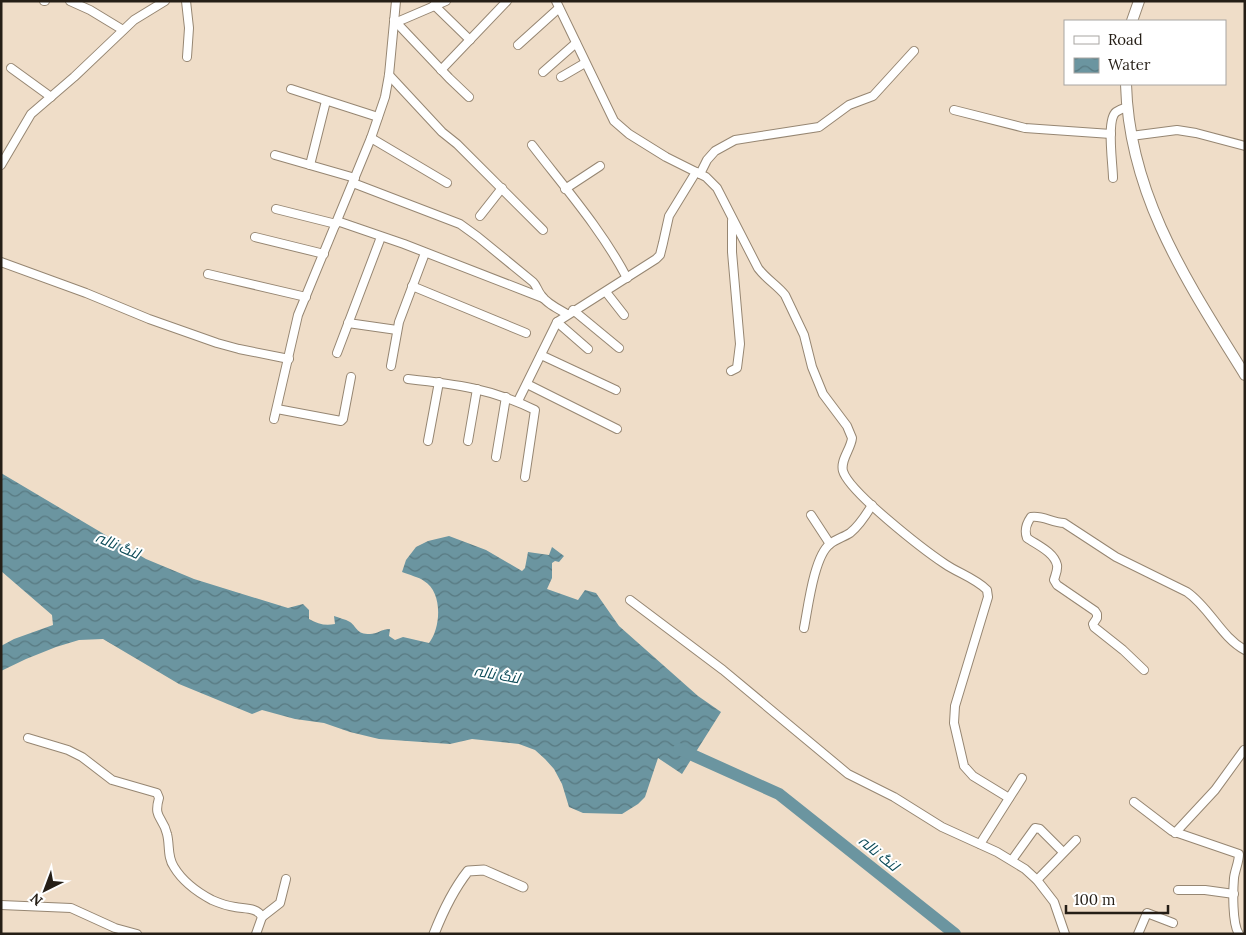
<svg xmlns="http://www.w3.org/2000/svg" width="1246" height="935" viewBox="0 0 1246 935" font-family="Lora,Cairo,serif">
	<defs>
		<pattern id="water-waves" width="16" height="10" patternUnits="userSpaceOnUse" patternTransform="scale(1.25)"><rect width="16" height="10" fill="#6b95a0"/><path d="M0 5q4-4 8 0t8 0" fill="none" stroke="#587981"/></pattern>
	</defs>
	<rect width="100%" height="100%" fill="#efddc8"/>
	<path fill="url(#water-waves)" d="M1,473l145,86 48,20 94,29 15,-4 6,6v9c9,5 16,7 26,5l-1,-8c5,2 11,3 16,6 8,6 6,12 20,12 7,0 12,-5 20,-5l-1,7 6,4 8,-3 26,6c12,-15 14,-51 -5,-62 -5,-4 -15,-6 -22,-9l4,-12 10,-13 12,-6 21,-5 37,14 36,21 3,-3 3,-16 21,3 3,-8 12,9 -5,6 -4,-1 -3,2v15l-5,11 31,11 7,-10 11,3 23,33 79,70 23,16 -39,62 -24,-16 -13,39 -7,7 -16,10 -39,-1 -14,-6 -7,-23 -8,-15 -9,-10 -10,-9 -16,-6 -47,-5 -22,5 -71,-5 -29,-7 -26,-9 -29,-4 -33,-9 -10,4 -73,-30 -76,-45 -24,1 -23,7 -30,12 -25,12v-25l13,-7 39,-14 -1,-10 -51,-44z"/>
	<g fill="none" stroke-linecap="round" stroke-linejoin="round">
		<polyline stroke="#6b95a0" stroke-width="12" points="679,749 779,794 955,934"/>
		<g stroke="#968672" stroke-width="10">
			<g id="minor">
				<polyline points="44,1 45,1"/>
				<polyline points="70,1 90,10 123,30"/>
				<polyline points="186,1 189,28 187,57"/>
				<path d="M556,1l58,120 15,13 37,23 40,20 11,11 41,80c8,11 19,17 27,27l19,40 8,32 11,27 24,32 5,12c-1,11 -12,22 -9,33 6,21 81,79 102,93 13,9 30,14 42,26l1,7 -33,109 -1,17 10,43 9,10 36,22"/>
				<polyline points="434,5 470,40"/>
				<polyline points="394,20 449,78 469,97"/>
				<polyline points="397,22 446,1"/>
				<polyline points="518,45 559,8"/>
				<polyline points="11,68 51,97"/>
				<polyline points="441,70 507,1"/>
				<polyline points="543,72 576,43"/>
				<polyline points="389,75 442,132 457,144 543,230"/>
				<polyline points="561,77 585,63"/>
				<polyline points="291,89 378,117"/>
				<polyline points="954,110 1025,128 1111,134"/>
				<polyline points="1131,136 1177,130 1196,133 1245,146"/>
				<polyline points="371,138 447,183"/>
				<path d="M532,145c33,43 70,85 95,133"/>
				<polyline points="275,155 355,178"/>
				<polyline points="1,165 31,114 74,77 134,20 165,1"/>
				<polyline points="310,165 326,101"/>
				<polyline points="700,174 707,160 715,151 735,140 819,127 849,105 873,96 914,51"/>
				<path d="M1113,178c0,-13 -7,-58 3,-66 3,-2 8,-4 11,-5"/>
				<path d="M353,183l107,41 18,13 55,45c4,4 4,8 8,13 5,8 17,14 26,19"/>
				<polyline points="565,189 600,166"/>
				<polyline points="276,209 336,224"/>
				<polyline points="480,216 502,188"/>
				<polyline points="337,221 404,244 543,298"/>
				<polyline points="255,237 324,254"/>
				<polyline points="1,262 86,293 149,319 217,343 239,349 289,359"/>
				<polyline points="208,274 306,297"/>
				<polyline points="412,286 526,333"/>
				<polyline points="606,292 624,315"/>
				<polyline points="573,310 619,348"/>
				<polyline points="557,322 588,349"/>
				<polyline points="348,323 397,330"/>
				<polyline points="337,353 381,237"/>
				<polyline points="541,355 616,390"/>
				<polyline points="391,366 399,322 425,253"/>
				<polyline points="731,371 737,368 740,344 732,252 732,221"/>
				<path d="M408,379c47,5 85,10 127,31l-10,67"/>
				<polyline points="527,384 617,429"/>
				<polyline points="518,401 557,322 656,259 660,255 663,243 669,216 696,172"/>
				<polyline points="277,409 341,421 343,419 351,377"/>
				<polyline points="274,419 298,315 371,138 385,97 389,75 396,1"/>
				<polyline points="428,441 439,382"/>
				<polyline points="468,441 477,389"/>
				<polyline points="496,457 506,397"/>
				<polyline points="811,515 830,544"/>
				<polyline points="630,600 723,670 848,774 894,797 942,827 997,852 1025,869 1037,880 1054,902 1065,934"/>
				<path d="M804,628c4,-20 10,-72 26,-84 6,-5 14,-7 20,-11 9,-7 16,-18 22,-28"/>
				<path d="M1144,670l-21,-20 -29,-23 -1,-3 4,-6v-4l-2,-3 -38,-26 -3,-5c1,-4 4,-10 3,-15 -3,-13 -20,-20 -30,-27 -3,-8 -1,-14 4,-21 12,-2 21,6 33,6l52,34 71,35c23,16 34,45 58,58"/>
				<path d="M28,738l40,12 14,7 30,23 45,13 2,5c-6,21 4,18 8,36 3,11 0,23 7,33 9,15 23,25 38,33 7,3 15,6 23,7 9,2 22,0 27,10l-6,17"/>
				<path d="M1134,802l38,29 67,23c0,8 -4,16 -5,24 -1,12 -2,46 5,56"/>
				<polyline points="1175,833 1215,790 1244,750"/>
				<polyline points="980,844 1022,778"/>
				<polyline points="1012,860 1035,828 1040,829 1063,852"/>
				<polyline points="1037,880 1076,840"/>
				<polyline points="1178,890 1205,890 1234,894"/>
				<polyline points="1,905 71,908 115,928 137,934"/>
				<polyline points="262,917 280,903 286,879"/>
				<polyline points="1138,934 1147,913 1173,923"/>
			</g>
		</g>
		<g stroke="#968672" stroke-width="11">
			<path id="tertiary" d="M434,934c9,-23 19,-44 34,-63l16,-1 39,17"/>
		</g>
		<g stroke="#968672" stroke-width="12">
			<g id="secondary">
				<polyline points="1132,21 1139,1"/>
				<path d="M1126,84c3,112 62,199 119,291"/>
			</g>
		</g>
		<use href="#minor" stroke="#fff" stroke-width="8"/>
		<use href="#tertiary" stroke="#fff" stroke-width="9"/>
		<use href="#secondary" stroke="#fff" stroke-width="10"/>
	</g>
	<g text-anchor="middle" dominant-baseline="central" stroke-width="4" stroke-linejoin="round" paint-order="stroke">
		<g font-size="15" font-style="italic" fill="#0b4a57" stroke="#fff">
			<text transform="translate(118 545) rotate(23)">لنگ نالہ</text>
			<text transform="translate(497 674) rotate(10)">لنگ نالہ</text>
			<text transform="translate(879 853) rotate(39)">لنگ نالہ</text>
		</g>
	</g>
	<rect width="1246" height="935" fill="none" stroke="#251e16" stroke-width="5"/>
	<rect x="1064" y="20" width="162" height="65" fill="#ffffff" stroke="#a8a5a2"/>
	<rect x="1074" y="36" width="25" height="8" fill="#ffffff" stroke="#a8a5a2"/>
	<text x="1108" y="45" font-size="15" fill="#251e16">Road</text>
	<rect x="1074" y="58" width="25" height="15" fill="url(#water-waves)" stroke="#a8a5a2"/>
	<text x="1108" y="70" font-size="15" fill="#251e16">Water</text>
	<g transform="translate(45 890) rotate(222)" stroke="#ffffff" stroke-width="4" paint-order="stroke">
	<path d="M0-4L9 19L0 12L-9 19Z" fill="#251e16"/>
	<text y="-8" font-size="14" font-weight="bold" text-anchor="middle" fill="#251e16">N</text>
	</g>
	<path d="M1066 905v8h102v-8" fill="none" stroke="#251e16" stroke-width="2.5"/>
	<text x="1074" y="905" font-size="15" fill="#251e16" stroke="#ffffff" stroke-width="4" paint-order="stroke">100 m</text>
</svg>
